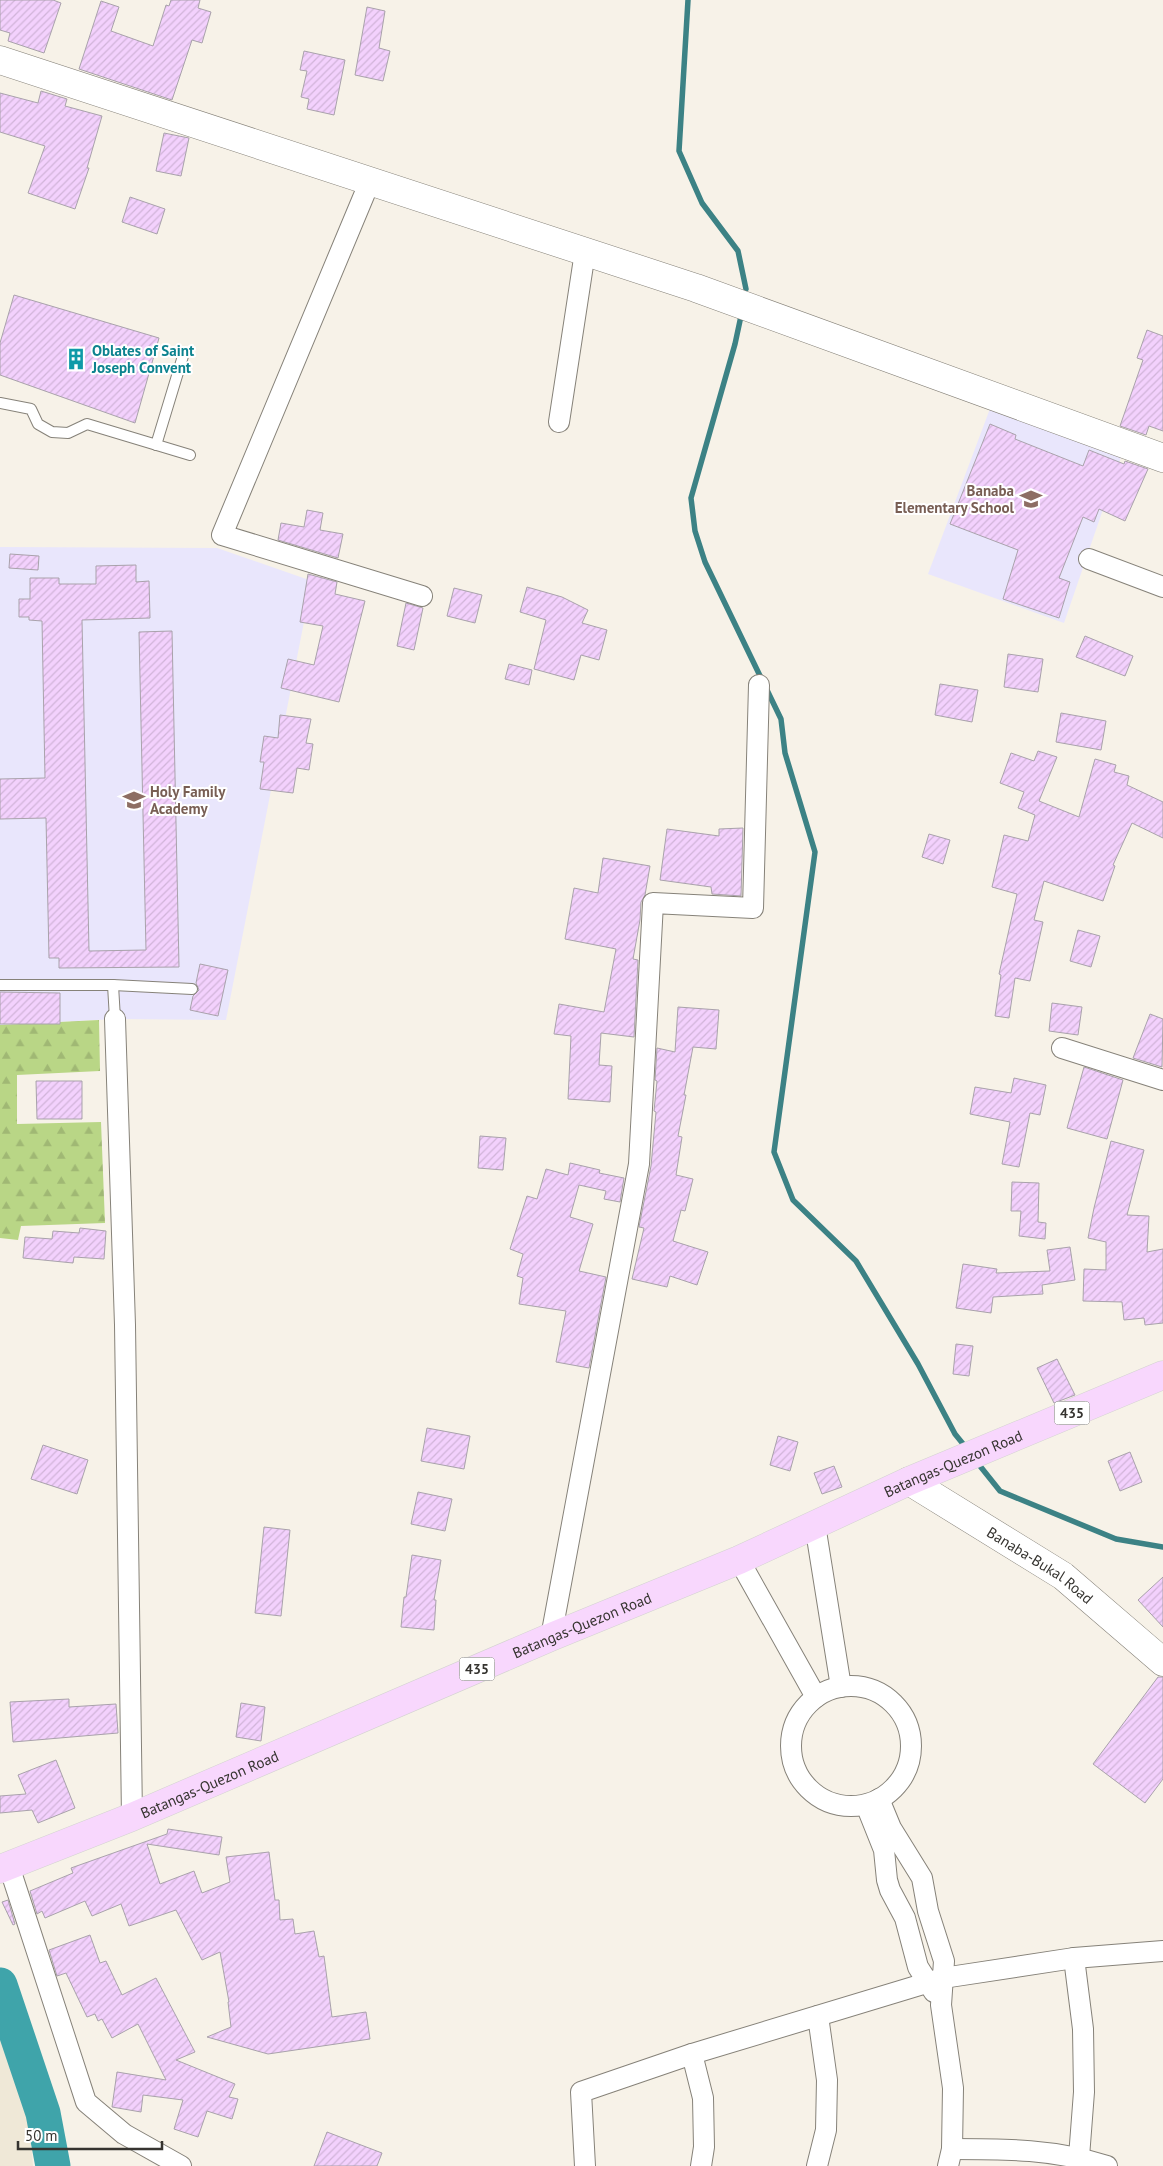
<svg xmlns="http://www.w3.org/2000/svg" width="1163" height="2166" viewBox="0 0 1163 2166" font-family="'PT Sans',sans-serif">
	<defs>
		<pattern id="forest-firs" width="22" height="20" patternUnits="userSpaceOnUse" patternTransform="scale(1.25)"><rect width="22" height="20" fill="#b9d686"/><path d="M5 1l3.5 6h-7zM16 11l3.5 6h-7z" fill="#a0b874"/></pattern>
		<pattern id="building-hatch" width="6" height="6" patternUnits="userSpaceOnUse" patternTransform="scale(1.25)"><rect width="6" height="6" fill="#f3d1fd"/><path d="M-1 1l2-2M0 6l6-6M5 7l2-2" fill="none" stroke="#d1b4d9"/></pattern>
	</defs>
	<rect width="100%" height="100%" fill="#f7f2e8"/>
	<polygon fill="#efe8d7" points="0,2036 29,2119 33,2166 0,2166"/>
	<g fill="#e9e6fc">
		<polygon points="991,406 1122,454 1064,623 928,574"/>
		<polygon points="0,547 217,548 312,581 226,1020 115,1019 0,1025"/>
	</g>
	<polygon fill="url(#forest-firs)" points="99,1020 100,1071 17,1075 17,1124 101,1122 105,1223 21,1226 18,1240 0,1238 0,1025"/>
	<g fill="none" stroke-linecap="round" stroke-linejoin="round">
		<g stroke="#3c8285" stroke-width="5.5">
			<polyline points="688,0 679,151 702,203 738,251 746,289"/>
			<polyline points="741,316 735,344 691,498 695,531 705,562 762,680"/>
			<polyline points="766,688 781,719 785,753 815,852 774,1152 793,1200 856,1261 918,1364 955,1434 968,1450"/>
			<polyline points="976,1461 1000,1491 1116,1539 1163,1547"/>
		</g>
		<polyline stroke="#3fa4aa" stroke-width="35" points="0,1985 43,2113 53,2166"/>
	</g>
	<g fill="url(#building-hatch)" stroke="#a9a2ab">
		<polygon points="0,0 53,0 61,3 44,53 8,41 10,33 0,30"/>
		<polygon points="171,0 200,0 198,8 211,12 202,43 192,40 172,100 79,69 101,1 119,7 111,31 153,46 166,5 169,6"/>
		<polygon points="367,7 385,11 379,48 390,51 383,81 355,75"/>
		<polygon points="304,51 345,60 334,115 307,109 309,99 301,97 307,71 300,70"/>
		<polygon points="41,91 67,99 65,106 102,116 87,168 89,168 75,209 28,193 45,146 0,132 0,93 38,103"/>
		<polygon points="164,133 189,138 181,176 156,171"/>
		<polygon points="130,197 165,209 157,234 122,222"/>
		<polygon points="14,295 159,338 135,423 0,375 0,343"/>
		<polygon points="1147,330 1163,336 1163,431 1149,426 1146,435 1120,426 1143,360 1137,358"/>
		<polygon points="990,424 1016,435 1015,439 1083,466 1089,450 1124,464 1125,461 1148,469 1125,521 1099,509 1094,522 1083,517 1059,578 1070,582 1059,618 1003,599 1018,550 950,524"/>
		<polygon points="307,510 323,513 320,530 343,534 338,558 278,540 281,523 304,527"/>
		<polygon points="10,554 39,556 38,570 9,568"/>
		<polygon points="136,565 136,582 149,581 150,618 82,620 89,951 146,950 139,632 172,631 179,967 59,968 59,958 49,958 46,818 0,819 0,779 45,778 42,621 29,620 29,617 19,617 19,599 30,599 30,578 59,578 59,584 96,584 96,566"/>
		<polygon points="308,574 337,582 335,594 365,601 339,702 281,688 288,659 314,665 323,626 300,622"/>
		<polygon points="527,587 562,597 588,610 582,623 607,630 599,660 581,655 574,680 534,669 546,620 520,612"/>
		<polygon points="454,588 482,595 475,623 447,616"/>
		<polygon points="406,603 423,608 414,650 397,646"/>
		<polygon points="1085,636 1133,656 1125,676 1076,657"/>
		<polygon points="1008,654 1043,659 1038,692 1004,687"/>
		<polygon points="509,664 532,670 529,685 505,679"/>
		<polygon points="940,684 978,690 972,722 935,715"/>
		<polygon points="1061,713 1106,721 1101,750 1056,742"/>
		<polygon points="280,715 311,719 306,743 313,744 309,770 297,768 293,793 260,789 264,762 260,762 264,736 278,738"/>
		<polygon points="1038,751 1057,757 1039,801 1079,817 1095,759 1116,765 1114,772 1129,776 1127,785 1163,802 1163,838 1132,823 1113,865 1115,866 1103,901 1044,881 1034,920 1043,922 1030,981 1015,978 1009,1018 995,1016 1001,975 999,974 1017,894 992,887 1004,835 1028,841 1035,815 1018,808 1024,792 1000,783 1011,753 1034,761"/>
		<polygon points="743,828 741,896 712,894 711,887 660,880 667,829 719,836 719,829"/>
		<polygon points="929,834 950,840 943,864 922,857"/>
		<polygon points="603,858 650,866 645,895 641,902 640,920 633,959 638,960 634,1037 601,1033 599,1065 612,1066 610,1102 568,1099 571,1036 554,1034 559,1004 604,1012 616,949 565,939 574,888 598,893"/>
		<polygon points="1078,930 1100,936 1091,967 1070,961"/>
		<polygon points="200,964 228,970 218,1016 190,1010 193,996 199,990 196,983"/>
		<polygon points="0,992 60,993 60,1024 0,1024"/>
		<polygon points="1052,1003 1082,1007 1078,1035 1049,1031"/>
		<polygon points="678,1007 719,1010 716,1049 693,1047 684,1095 686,1095 678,1136 682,1137 676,1175 693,1179 685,1211 681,1210 673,1241 708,1252 697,1285 670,1276 667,1287 632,1279 644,1228 639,1227 651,1166 656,1112 654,1111 657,1081 655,1080 657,1048 675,1052"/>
		<polygon points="1150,1014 1163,1019 1162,1067 1133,1058"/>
		<polygon points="1084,1067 1123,1080 1107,1139 1067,1128"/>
		<polygon points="1014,1078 1046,1085 1040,1115 1030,1113 1019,1167 1002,1164 1010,1122 970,1114 975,1087 1011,1093"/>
		<polygon points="36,1081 82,1081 82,1119 37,1119"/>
		<polygon points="480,1136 506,1138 503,1170 478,1168"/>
		<polygon points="1111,1141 1144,1150 1127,1215 1149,1216 1147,1252 1163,1249 1163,1323 1145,1325 1144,1318 1124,1320 1122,1302 1083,1301 1084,1269 1106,1270 1106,1242 1088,1238 1094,1208"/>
		<polygon points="570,1163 600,1170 599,1173 624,1178 620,1202 604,1199 606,1191 579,1185 570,1217 593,1224 579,1271 606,1277 589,1368 556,1362 566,1311 519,1304 523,1278 517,1276 523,1254 510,1249 527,1196 537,1199 546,1169 568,1175"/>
		<polygon points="1012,1182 1039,1183 1038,1222 1046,1223 1045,1239 1019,1236 1021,1211 1011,1211"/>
		<polygon points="80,1228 106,1231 104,1259 74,1257 73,1263 23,1258 25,1237 52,1239 53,1231 79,1233"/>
		<polygon points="1070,1247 1075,1280 1042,1285 1043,1294 993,1297 991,1313 956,1308 963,1264 997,1269 996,1273 1050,1271 1047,1250"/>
		<polygon points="956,1344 973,1346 969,1376 953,1374"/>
		<polygon points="1057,1359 1075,1395 1054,1403 1037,1368"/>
		<polygon points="427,1428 470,1436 464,1469 421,1461"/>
		<polygon points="778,1436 798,1442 790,1471 770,1465"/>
		<polygon points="43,1445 88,1460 77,1494 31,1479"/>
		<polygon points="1130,1452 1142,1482 1120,1491 1108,1461"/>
		<polygon points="834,1466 842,1487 822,1494 814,1473"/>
		<polygon points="418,1492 452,1499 445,1531 411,1524"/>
		<polygon points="264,1527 290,1530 281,1616 255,1613"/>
		<polygon points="412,1555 441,1560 434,1600 436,1600 434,1630 401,1627 404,1597 406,1597"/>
		<polygon points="1163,1577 1163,1627 1138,1600"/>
		<polygon points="1158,1677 1163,1677 1163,1779 1145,1803 1093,1764"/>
		<polygon points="69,1699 69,1707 116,1704 118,1733 13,1742 10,1702"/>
		<polygon points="241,1703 265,1707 261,1741 236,1737"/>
		<polygon points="56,1760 75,1808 38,1823 32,1810 0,1813 0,1796 26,1794 18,1775"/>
		<polygon points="168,1829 222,1837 219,1855 147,1844 160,1884 194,1871 202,1893 230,1882 226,1857 269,1852 275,1900 279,1900 280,1920 293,1919 295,1934 314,1931 319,1957 324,1956 332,2017 366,2012 370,2039 268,2054 207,2037 231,2027 228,2002 229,2002 220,1952 202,1960 176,1910 129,1926 121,1904 92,1916 85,1901 45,1918 42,1911 37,1914 30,1891 73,1873 71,1868 167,1834"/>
		<polygon points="8,1900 15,1924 13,1925 2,1902"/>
		<polygon points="90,1935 100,1963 106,1961 122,1995 156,1978 195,2052 176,2060 235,2084 229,2097 238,2099 232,2119 207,2111 198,2137 174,2129 183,2100 143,2095 141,2112 112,2107 117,2072 166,2080 138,2024 112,2038 102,2019 98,2021 95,2014 87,2017 66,1973 57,1976 49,1950"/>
		<polygon points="327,2132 382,2153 377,2166 314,2166"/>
	</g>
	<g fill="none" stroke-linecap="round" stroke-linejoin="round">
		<g stroke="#868279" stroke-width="12">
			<g id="lane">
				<polyline points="0,403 31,409 38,424 52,432 68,433 87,424 190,455"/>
				<polyline points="156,445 183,356"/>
				<polyline points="0,985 113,985 192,989"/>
				<polyline points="113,985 115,1019"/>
			</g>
		</g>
		<g stroke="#868279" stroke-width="22">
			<g id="street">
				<polyline points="370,181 222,535 422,596"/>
				<polyline points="559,422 585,252"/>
				<polyline points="1089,559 1163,587"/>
				<polyline points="115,1019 125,1325 132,1817"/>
				<polyline points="1062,1048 1163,1080"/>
				<polyline points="815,1525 841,1687"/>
				<polyline points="739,1560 816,1697"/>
				<polyline points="551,1637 639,1164 653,903 753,908 759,685"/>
				<circle cx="851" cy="1746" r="60"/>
				<polyline points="879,1799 891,1828 922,1878 928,1911 944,1961 941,2005 953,2088 952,2149 948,2166"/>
				<polyline points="868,1810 884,1850 887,1880 890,1890 905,1918 918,1967 934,1992"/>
				<polyline points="9,1866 86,2102 124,2134 181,2166"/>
				<polyline points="1074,1958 1083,2029 1084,2092 1079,2157"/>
				<polyline points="692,2054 703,2098 704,2147 701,2166"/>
				<path d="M952,2149c54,0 103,0 155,17"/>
				<polyline points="585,2166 581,2092 692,2054 943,1978 1074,1958 1163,1951"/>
				<polyline points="817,2166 826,2130 827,2080 818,2016"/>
			</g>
		</g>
		<g stroke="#868279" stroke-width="29">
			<g id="secondary">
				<polyline points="0,60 696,288 1163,458"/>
				<path id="s1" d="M909,1481l154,95 100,86"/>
			</g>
		</g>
		<g stroke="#d3d2d1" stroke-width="29">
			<g id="primary">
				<path id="s2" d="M0,1869l132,-52 419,-180 188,-77 170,-79 254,-106"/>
			</g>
		</g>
		<use href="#lane" stroke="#fff" stroke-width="10"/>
		<use href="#street" stroke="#fff" stroke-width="20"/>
		<use href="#secondary" stroke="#fff" stroke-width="28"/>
		<use href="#primary" stroke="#f8d7fd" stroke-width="28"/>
	</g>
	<defs>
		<g id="building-bare" transform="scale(1.725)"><path d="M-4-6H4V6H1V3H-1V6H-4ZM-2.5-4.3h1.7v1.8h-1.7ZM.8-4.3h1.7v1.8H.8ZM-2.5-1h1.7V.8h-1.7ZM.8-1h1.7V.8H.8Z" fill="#0f9aa8" stroke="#fff" stroke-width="2.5" paint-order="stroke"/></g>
		<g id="school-bare" transform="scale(1.725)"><path d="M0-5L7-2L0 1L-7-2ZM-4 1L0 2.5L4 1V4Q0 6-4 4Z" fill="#8d6e63" stroke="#fff" stroke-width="2.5" paint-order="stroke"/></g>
	</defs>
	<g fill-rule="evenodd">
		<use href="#building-bare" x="76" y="359"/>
		<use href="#school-bare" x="1031" y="499"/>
		<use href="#school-bare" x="134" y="800"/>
	</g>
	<g text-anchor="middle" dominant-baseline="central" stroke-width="4" stroke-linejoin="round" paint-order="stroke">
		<g fill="#fff" stroke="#72716e" stroke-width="1">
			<rect x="1054.5" y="1401.5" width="35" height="23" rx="4"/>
			<rect x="459.5" y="1657.5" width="35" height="23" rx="4"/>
		</g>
		<g font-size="14" font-weight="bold" fill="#363430">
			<text x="1072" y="1413">435</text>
			<text x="477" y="1669">435</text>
		</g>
		<g font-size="15" font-weight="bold" fill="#0d838f" stroke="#fff" text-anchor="start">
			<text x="92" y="350">Oblates of Saint<tspan x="92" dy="17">Joseph Convent</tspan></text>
		</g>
		<g font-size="15" font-weight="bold" fill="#785e54" stroke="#fff" text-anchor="end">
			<text x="1014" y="490">Banaba<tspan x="1014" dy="17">Elementary School</tspan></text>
			<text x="150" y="791" text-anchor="start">Holy Family<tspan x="150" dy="17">Academy</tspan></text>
		</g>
		<g font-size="15" fill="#363430" stroke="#fff">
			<text stroke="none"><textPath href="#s2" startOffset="1036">Batangas-Quezon Road</textPath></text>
			<text stroke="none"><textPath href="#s1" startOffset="156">Banaba-Bukal Road</textPath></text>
			<text stroke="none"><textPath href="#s2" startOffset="631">Batangas-Quezon Road</textPath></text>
			<text stroke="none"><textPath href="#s2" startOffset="226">Batangas-Quezon Road</textPath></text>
		</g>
	</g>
	<path d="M18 2141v8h144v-8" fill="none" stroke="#363430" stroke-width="2.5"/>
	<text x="25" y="2141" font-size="15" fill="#363430" stroke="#ffffff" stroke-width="4" paint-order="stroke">50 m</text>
</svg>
